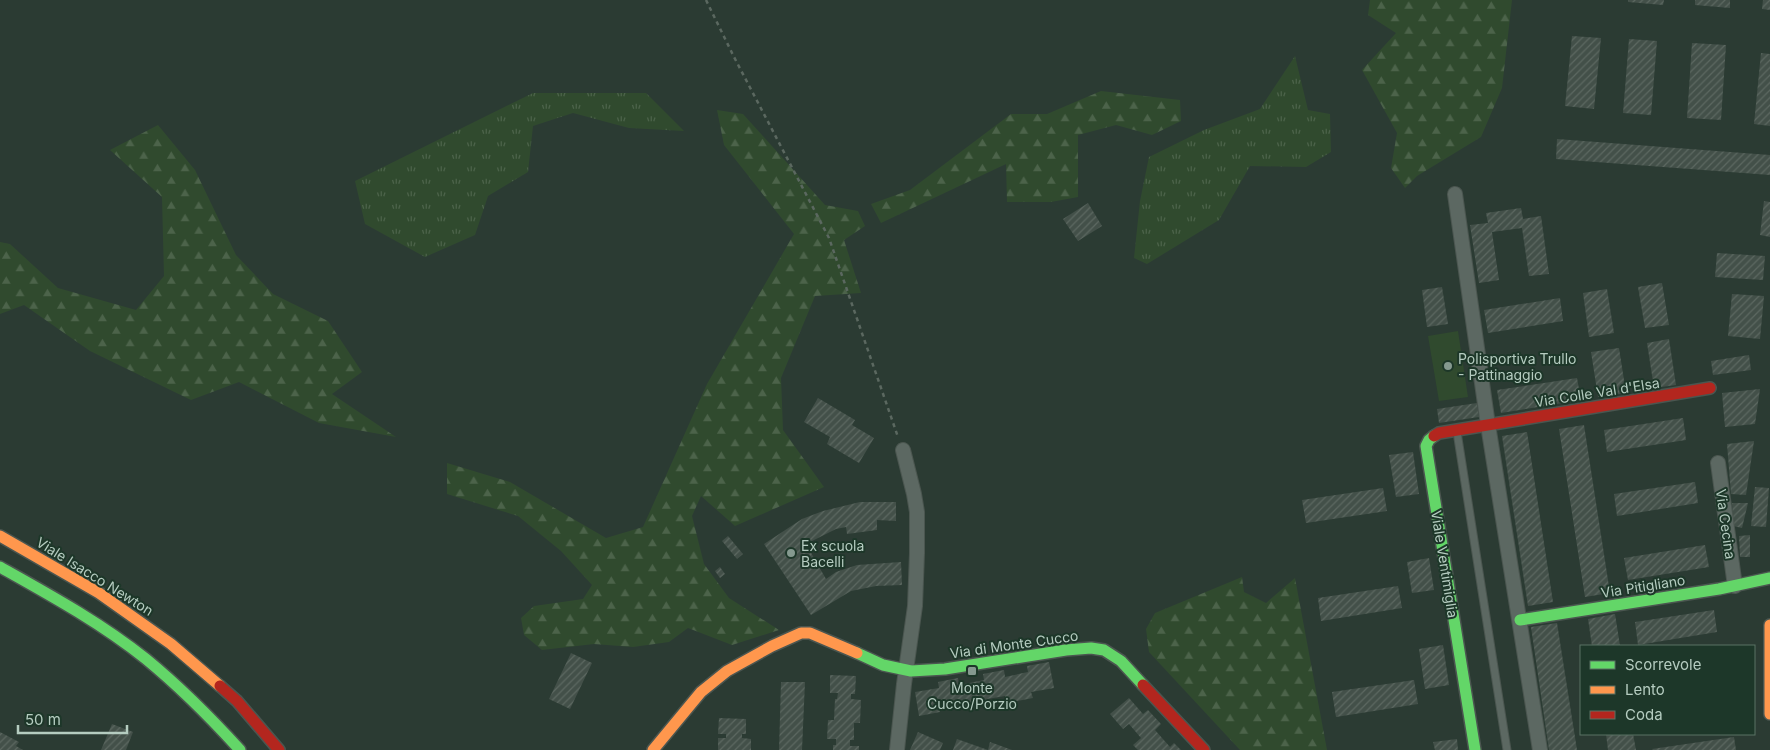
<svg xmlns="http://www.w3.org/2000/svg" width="1770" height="750" viewBox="0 0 1770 750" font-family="Inter,sans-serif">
	<defs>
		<pattern id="grass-tufts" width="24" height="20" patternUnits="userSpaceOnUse" patternTransform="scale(1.25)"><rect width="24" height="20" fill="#304a2e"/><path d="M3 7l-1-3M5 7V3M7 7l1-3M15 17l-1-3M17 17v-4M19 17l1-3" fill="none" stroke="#4c634a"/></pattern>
		<pattern id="forest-firs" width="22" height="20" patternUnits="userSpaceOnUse" patternTransform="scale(1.25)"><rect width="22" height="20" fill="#304a2e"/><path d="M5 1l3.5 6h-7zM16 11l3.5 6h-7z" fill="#4c634a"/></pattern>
		<pattern id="building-hatch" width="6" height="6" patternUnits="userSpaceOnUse" patternTransform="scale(1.25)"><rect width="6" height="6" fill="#435049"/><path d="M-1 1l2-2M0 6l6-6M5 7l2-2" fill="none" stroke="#5c6861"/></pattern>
	</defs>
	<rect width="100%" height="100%" fill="#2b3b33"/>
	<g fill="url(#grass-tufts)">
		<polygon points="1295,56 1308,110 1330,114 1331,152 1306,167 1250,166 1219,220 1147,264 1134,258 1140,201 1149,157 1204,130 1260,109"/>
		<polygon points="533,93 646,93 684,131 629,128 573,113 533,126 528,172 488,196 475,235 425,257 365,224 355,181"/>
	</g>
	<g fill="url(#forest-firs)">
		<polygon points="1370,0 1512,0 1502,88 1481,137 1417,176 1405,188 1391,168 1397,133 1362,70 1396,33 1368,15"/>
		<polygon points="1101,91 1180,100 1181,121 1152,135 1116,125 1078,135 1078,197 1051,202 1007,202 1006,164 881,223 871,204 910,190 1011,114 1047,114"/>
		<polygon points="717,110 743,114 825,205 858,211 865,226 844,240 861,293 815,296 781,378 783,430 824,487 735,526 701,496 692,516 704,564 729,598 779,630 732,645 688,628 669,642 633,647 594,644 542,650 524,635 521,618 534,606 583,599 592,585 561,551 518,516 447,494 447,463 510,482 606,538 643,527 707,384 794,234 724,145"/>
		<polygon points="158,125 195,170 236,255 273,294 328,321 362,372 332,394 396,437 319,423 239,382 191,400 90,351 24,305 0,314 0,242 10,244 58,288 136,310 164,276 162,197 110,150"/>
		<polygon points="1242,577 1244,592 1266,603 1295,578 1327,750 1240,750 1149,652 1146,629 1155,613"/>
	</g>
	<polygon fill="#304a2e" points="1458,331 1468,397 1439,401 1428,336"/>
	<g fill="url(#building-hatch)">
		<polygon points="1628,0 1664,0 1663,5 1628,2"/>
		<polygon points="1695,0 1730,0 1730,8 1695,5"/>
		<polygon points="1763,0 1770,0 1770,10 1762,9"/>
		<polygon points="1572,36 1601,38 1594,109 1565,106"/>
		<polygon points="1629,39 1657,41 1651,115 1623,113"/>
		<polygon points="1692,43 1726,45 1721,120 1687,118"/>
		<polygon points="1761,53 1770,54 1770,126 1754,124"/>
		<polygon points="1557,139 1770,155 1770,175 1556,159"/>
		<polygon points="1764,201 1770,202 1770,237 1760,235"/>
		<polygon points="1088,203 1102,226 1078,241 1063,219"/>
		<polygon points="1521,208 1523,219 1541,216 1549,274 1529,276 1522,228 1492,232 1499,280 1479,283 1470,225 1488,223 1486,213"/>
		<polygon points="1717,253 1765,256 1763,280 1715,277"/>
		<polygon points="1662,283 1669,325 1645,328 1638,287"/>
		<polygon points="1442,287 1448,324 1427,327 1422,290"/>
		<polygon points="1607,289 1614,333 1589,337 1583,293"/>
		<polygon points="1732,294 1764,296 1760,339 1728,336"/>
		<polygon points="1560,298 1563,321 1488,333 1484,310"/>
		<polygon points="1669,339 1676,385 1654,388 1647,343"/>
		<polygon points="1619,348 1626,393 1598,397 1591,352"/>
		<polygon points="1749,355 1751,370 1713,375 1711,361"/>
		<polygon points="1577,378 1581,400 1501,413 1497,390"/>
		<polygon points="1760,389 1755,424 1725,427 1722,393"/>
		<polygon points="818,398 855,420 852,425 874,438 859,463 827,444 830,437 804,422"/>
		<polygon points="1477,403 1479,417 1439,423 1437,409"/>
		<polygon points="1683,418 1686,440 1607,452 1604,430"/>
		<polygon points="1584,425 1610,593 1585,597 1559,429"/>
		<polygon points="1527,432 1553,602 1528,606 1502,436"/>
		<polygon points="1754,441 1746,495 1731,494 1727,444"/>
		<polygon points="1413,452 1419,494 1396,497 1389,455"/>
		<polygon points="1695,482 1698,503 1617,516 1614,494"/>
		<polygon points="1755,487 1769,488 1766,527 1751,526"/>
		<polygon points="1383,488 1387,511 1306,523 1302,500"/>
		<polygon points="860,502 896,502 896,521 877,520 877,530 847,534 846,527 836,529 806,544 826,579 836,572 857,565 901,562 902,585 876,586 851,591 811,615 764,544 802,519 823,511"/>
		<polygon points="1732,503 1748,503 1742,528 1733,526"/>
		<polygon points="1750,535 1750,557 1740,557 1739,536"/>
		<polygon points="728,536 743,554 737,559 722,541"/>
		<polygon points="1705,545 1709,567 1628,580 1624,558"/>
		<polygon points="1429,558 1434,590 1412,593 1407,562"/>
		<polygon points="720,567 725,574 720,578 715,571"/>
		<polygon points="1398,586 1402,608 1321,621 1318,598"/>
		<polygon points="1714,610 1717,632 1638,645 1635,622"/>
		<polygon points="1615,614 1620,646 1592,646 1588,619"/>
		<polygon points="1557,623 1577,750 1549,750 1531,627"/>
		<polygon points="1443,645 1449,685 1425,689 1419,649"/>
		<polygon points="571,653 592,663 570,709 549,699"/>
		<polygon points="1049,662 1054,688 1031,692 1033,698 1007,703 1005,696 987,699 988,705 964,710 962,701 939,706 940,712 919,716 915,692 939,688 938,682 958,678 959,685 984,680 983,674 1004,670 1005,677 1028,672 1027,666"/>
		<polygon points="830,675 856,676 855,694 851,694 851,699 861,700 860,723 854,723 854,740 850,740 850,746 859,746 859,750 833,750 833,745 836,745 836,739 827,739 828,720 834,720 835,699 837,699 838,693 830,693"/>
		<polygon points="1414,680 1418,704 1336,717 1332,692"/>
		<polygon points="781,682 805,682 802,750 779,750"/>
		<polygon points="1129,698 1143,714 1148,710 1161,724 1155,730 1170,747 1174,743 1181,750 1138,750 1133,745 1141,738 1129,724 1123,729 1110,714"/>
		<polygon points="719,718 746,719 746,734 742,734 742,738 751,739 751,750 718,750 718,738 726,738 726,734 718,734"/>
		<polygon points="112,724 133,732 126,750 101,750"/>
		<polygon points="0,732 19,742 16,746 23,750 0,750"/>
		<polygon points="918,732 943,743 940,750 910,750"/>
		<polygon points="1606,734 1633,734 1636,750 1608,750"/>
		<polygon points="1734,737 1736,750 1653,750 1652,749"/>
		<polygon points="957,739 988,750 953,750"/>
		<polygon points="1457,739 1458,750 1435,750 1433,742"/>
		<polygon points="990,742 1012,750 988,750"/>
	</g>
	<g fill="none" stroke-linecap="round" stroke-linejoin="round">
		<g stroke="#4b5650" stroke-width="9">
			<polyline id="lane" points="1457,432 1507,750"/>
		</g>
		<g stroke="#4b5650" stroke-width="16">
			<g id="street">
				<polyline points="1455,194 1488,425 1540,750"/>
				<polyline points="1718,463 1735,586"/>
				<polyline points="897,750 904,684 915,606 917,553 917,512 914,494 903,450"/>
			</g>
		</g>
		<g stroke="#4b5650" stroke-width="14">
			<g id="fast">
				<polyline points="1434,436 1429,440 1426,446 1475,750"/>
				<path d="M0,567c50,28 101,56 146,92 34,28 65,59 94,91"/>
				<polyline points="1520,620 1719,589 1770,578"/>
				<polyline points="857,653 883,665 911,671 945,669 1066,650 1091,648 1104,650 1121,661 1143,685"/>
			</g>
		</g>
		<g stroke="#4b5650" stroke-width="14">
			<g id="slow">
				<polyline points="0,536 99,593 171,644 220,686"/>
				<polyline points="1770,625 1770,714"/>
				<polyline points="653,750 701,692 727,671 772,646 801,633 810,633 857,653"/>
			</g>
		</g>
		<g stroke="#4b5650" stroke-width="14">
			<g id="jam">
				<polyline points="1434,436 1439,433 1710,388"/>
				<polyline points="1143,685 1204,750"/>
				<polyline points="220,686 237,701 279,750"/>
			</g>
		</g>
		<polyline stroke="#5b6860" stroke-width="2.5" stroke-dasharray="4 4" stroke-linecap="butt" points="706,0 734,57 829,238 898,437"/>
		<use href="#lane" stroke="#5c6862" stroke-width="7"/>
		<use href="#street" stroke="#5c6862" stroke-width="14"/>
		<use href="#fast" stroke="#63d668" stroke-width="11"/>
		<use href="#slow" stroke="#ff974d" stroke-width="11"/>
		<use href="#jam" stroke="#b3261e" stroke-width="11"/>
	</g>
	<g fill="#85998f" stroke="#1d3729" stroke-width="2">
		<circle cx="1448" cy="366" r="5"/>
		<circle cx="791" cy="553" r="5"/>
		<rect x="967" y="666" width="10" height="10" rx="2.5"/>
	</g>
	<g text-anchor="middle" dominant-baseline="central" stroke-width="4" stroke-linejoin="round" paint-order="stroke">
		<g font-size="14" fill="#b5ccc0" stroke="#1d3729" text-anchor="start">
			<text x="1458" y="358">Polisportiva Trullo<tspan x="1458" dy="16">- Pattinaggio</tspan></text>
			<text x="801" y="545">Ex scuola<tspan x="801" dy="16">Bacelli</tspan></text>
			<text x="972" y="687" text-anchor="middle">Monte<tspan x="972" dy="16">Cucco/Porzio</tspan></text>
		</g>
		<g font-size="14" fill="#b5ccc0" stroke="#1d3729">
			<text transform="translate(1597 392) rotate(-9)">Via Colle Val d'Elsa</text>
			<text transform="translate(1726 524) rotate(82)">Via Cecina</text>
			<text transform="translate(1445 564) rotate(81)">Viale Ventimiglia</text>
			<text transform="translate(95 576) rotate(32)">Viale Isacco Newton</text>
			<text transform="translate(1643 586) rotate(-9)">Via Pitigliano</text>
			<text transform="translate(1014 644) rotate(-8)">Via di Monte Cucco</text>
		</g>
	</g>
	<rect x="1580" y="645" width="175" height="90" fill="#1d3729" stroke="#5a7365"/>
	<rect x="1590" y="661" width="25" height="8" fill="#63d668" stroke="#5a7365"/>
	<text x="1625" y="670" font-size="15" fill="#b5ccc0">Scorrevole</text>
	<rect x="1590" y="686" width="25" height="8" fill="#ff974d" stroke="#5a7365"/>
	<text x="1625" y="695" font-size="15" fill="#b5ccc0">Lento</text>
	<rect x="1590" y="711" width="25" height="8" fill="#b3261e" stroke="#5a7365"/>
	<text x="1625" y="720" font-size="15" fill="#b5ccc0">Coda</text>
	<path d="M18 725v8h109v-8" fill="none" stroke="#b5ccc0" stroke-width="2.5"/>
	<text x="25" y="725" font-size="15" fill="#b5ccc0" stroke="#1d3729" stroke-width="4" paint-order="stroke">50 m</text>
</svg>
